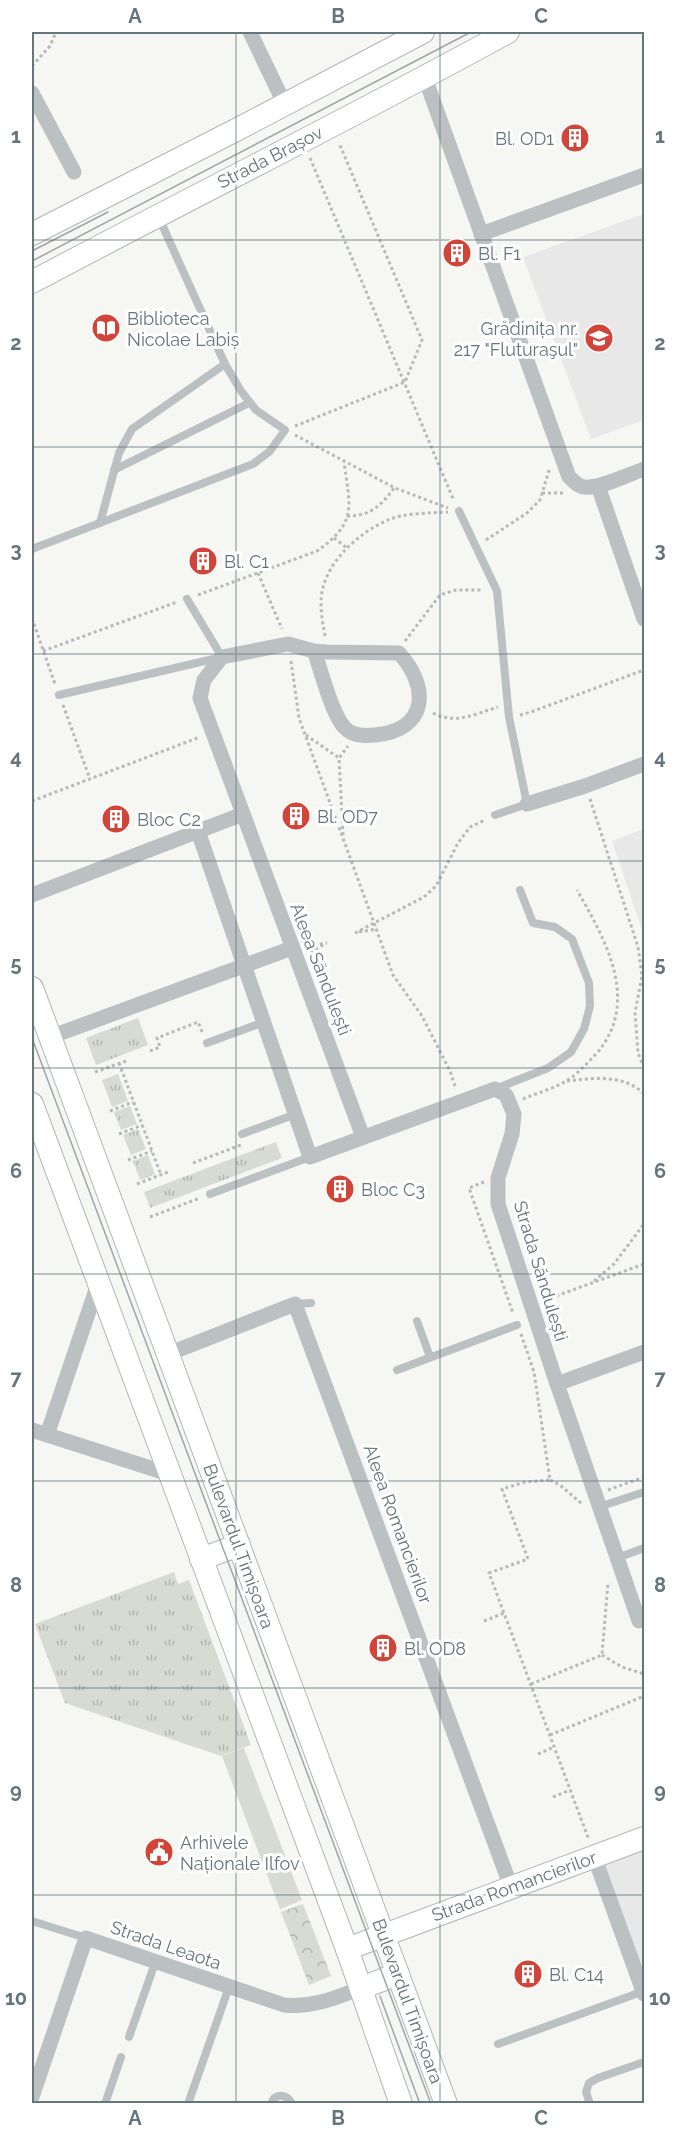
<svg xmlns="http://www.w3.org/2000/svg" width="676" height="2135" viewBox="0 0 676 2135" font-family="Raleway,sans-serif">
	<defs>
		<pattern id="grass-tufts" width="24" height="20" patternUnits="userSpaceOnUse" patternTransform="scale(1.5)"><rect width="24" height="20" fill="#d7dbd3"/><path d="M3 7l-1-3M5 7V3M7 7l1-3M15 17l-1-3M17 17v-4M19 17l1-3" fill="none" stroke="#b2b6b0"/></pattern>
		<pattern id="park-crowns" width="20" height="18" patternUnits="userSpaceOnUse" patternTransform="scale(1.5)"><rect width="20" height="18" fill="#d7dbd3"/><path d="M2 6a3 3 0 1 1 6 0M12 15a3 3 0 1 1 6 0" fill="none" stroke="#b2b6b0"/></pattern>
	</defs>
	<rect width="100%" height="100%" fill="#f6f6f3"/>
	<g fill="#e7e8e7">
		<polygon points="644,214 644,420 591,439 523,257"/>
		<polygon points="644,829 644,936 612,841"/>
		<polygon points="644,1845 644,1974 603,1860"/>
	</g>
	<g fill="url(#grass-tufts)">
		<polygon points="138,1018 148,1045 96,1065 86,1038"/>
		<polygon points="118,1074 128,1101 112,1107 102,1080"/>
		<polygon points="130,1106 137,1124 121,1130 114,1112"/>
		<polygon points="138,1129 146,1149 131,1155 123,1135"/>
		<polygon points="276,1142 282,1158 150,1208 144,1192"/>
		<polygon points="148,1155 155,1174 140,1180 133,1161"/>
		<polygon points="174,1572 178,1584 189,1580 251,1745 221,1756 65,1703 35,1624"/>
	</g>
	<polygon fill="url(#park-crowns)" points="303,1904 331,1976 309,1985 281,1912"/>
	<polygon fill="#d7dbd3" points="244,1748 302,1900 280,1909 222,1756"/>
	<g fill="none" stroke-linecap="round" stroke-linejoin="round">
		<g stroke="#b0b7b9" stroke-width="24">
			<g id="secondary">
				<polyline points="32,234 236,130 423,32"/>
				<path d="M32,282c158,-84 319,-164 476,-250"/>
				<polyline points="32,988 446,2104"/>
				<polyline points="32,1104 347,1949 401,2104"/>
				<polyline points="201,1559 239,1545"/>
				<polyline points="347,1949 644,1838"/>
				<polyline points="361,1988 398,1974"/>
			</g>
		</g>
		<g stroke="#b6babc" stroke-width="3" stroke-dasharray="3 3" stroke-linecap="butt">
			<polyline points="32,66 50,46 56,32"/>
			<polyline points="310,158 454,501"/>
			<polyline points="295,426 405,382 422,340 339,143"/>
			<polyline points="295,435 395,488 448,508"/>
			<polyline points="542,493 563,493"/>
			<path d="M347,516c23,0 34,-10 47,-28"/>
			<polyline points="334,538 347,548"/>
			<polyline points="486,540 527,513 540,500 550,467"/>
			<polyline points="258,573 282,629"/>
			<path d="M198,595l119,-44c41,-29 33,-44 27,-89"/>
			<polyline points="32,618 55,684"/>
			<path d="M325,636c-2,-11 -4,-22 -4,-33 0,-37 35,-69 67,-83 15,-7 43,-7 60,-8"/>
			<polyline points="405,641 440,595 456,590 483,590"/>
			<polyline points="43,651 177,602"/>
			<polyline points="291,661 299,718 393,975 422,1016 450,1071 456,1089"/>
			<polyline points="63,705 90,779"/>
			<path d="M433,713c22,12 42,1 65,-6"/>
			<polyline points="520,715 531,712 644,670"/>
			<polyline points="306,735 339,758"/>
			<polyline points="590,799 638,947 642,976 635,1013 638,1053 644,1068"/>
			<polyline points="32,801 200,737"/>
			<polyline points="343,835 339,758 348,746"/>
			<polyline points="359,932 377,929"/>
			<polyline points="355,933 424,897 436,886 458,843 470,827 485,820"/>
			<polyline points="308,946 327,943"/>
			<polyline points="310,952 325,944"/>
			<polyline points="150,1051 160,1047 157,1038 198,1022 203,1034"/>
			<polyline points="119,1063 161,1175"/>
			<polyline points="95,1072 126,1061"/>
			<path d="M567,1081c27,-3 57,-7 77,13"/>
			<path d="M523,1099c14,-6 30,-10 43,-18 12,-7 21,-18 31,-28 44,-52 8,-114 -20,-163"/>
			<polyline points="110,1111 133,1102"/>
			<polyline points="119,1134 142,1125"/>
			<polyline points="128,1160 152,1151"/>
			<polyline points="193,1163 241,1145"/>
			<polyline points="484,1182 469,1188 513,1313"/>
			<polyline points="137,1184 168,1172"/>
			<polyline points="150,1217 200,1198"/>
			<polyline points="594,1281 614,1264 644,1224"/>
			<polyline points="545,1300 644,1264"/>
			<polyline points="521,1334 534,1372 550,1480 525,1482 502,1489 528,1559 489,1573 589,1840"/>
			<polyline points="550,1480 560,1485 582,1504"/>
			<polyline points="608,1490 644,1477"/>
			<polyline points="484,1621 504,1613"/>
			<polyline points="602,1655 622,1667 644,1674"/>
			<polyline points="531,1684 602,1655 608,1582"/>
			<polyline points="550,1735 644,1696"/>
			<polyline points="538,1754 554,1747"/>
			<polyline points="553,1797 570,1790"/>
		</g>
		<g stroke="#bbc1c3" stroke-width="8">
			<polyline points="114,470 249,403"/>
			<polyline points="459,511 497,591 509,717 527,804 495,815"/>
			<polyline points="100,523 119,453 132,429 225,364"/>
			<polyline points="32,549 253,464 270,451 285,430 256,410 241,391 225,364 159,218"/>
			<polyline points="59,695 222,657 187,599"/>
			<polyline points="207,1043 264,1022"/>
			<polyline points="495,1089 548,1068 571,1052 584,1029 590,1006 589,983 572,939 555,927 533,923 520,890"/>
			<polyline points="242,1134 296,1114"/>
			<polyline points="210,1194 310,1157"/>
			<polyline points="295,1304 311,1303"/>
			<polyline points="417,1321 430,1357"/>
			<polyline points="397,1370 517,1325"/>
			<polyline points="599,1507 644,1492"/>
			<polyline points="617,1558 644,1548"/>
			<polyline points="32,1921 86,1938"/>
			<polyline points="129,2037 155,1963"/>
			<polyline points="498,2044 644,1991"/>
			<polyline points="105,2104 121,2057"/>
			<polyline points="188,2104 229,1987"/>
			<path d="M271,2104c4,-12 16,-10 21,0"/>
			<polyline points="590,2104 586,2092 589,2083 598,2078 644,2062"/>
		</g>
		<g stroke="#bbc1c3" stroke-width="15">
			<polyline points="250,32 285,105"/>
			<path d="M425,78l144,399c5,4 9,10 16,10 15,2 44,-13 59,-18"/>
			<polyline points="32,93 74,172"/>
			<polyline points="481,234 644,175"/>
			<polyline points="598,486 644,619"/>
			<path d="M314,651c7,19 18,64 31,77 8,8 19,8 30,7 53,-5 55,-48 24,-82l-73,-1 -12,-1 -26,-7 -66,13 -18,23 -4,18 163,439"/>
			<polyline points="527,804 585,786 644,764"/>
			<polyline points="198,831 310,1157 495,1089 506,1095 514,1114 512,1134 498,1178 498,1204 554,1375 639,1621"/>
			<polyline points="32,895 243,814"/>
			<polyline points="50,1037 292,948"/>
			<polyline points="168,1354 295,1304 511,1887"/>
			<polyline points="557,1384 644,1352"/>
			<polyline points="32,1430 169,1474"/>
			<polyline points="47,1435 98,1284"/>
			<polyline points="594,1856 644,1994"/>
			<path d="M32,2097l54,-159 198,67c28,3 51,-7 77,-17"/>
		</g>
		<use href="#secondary" stroke="#fff" stroke-width="22"/>
		<g stroke="#9ea6a9" stroke-width="1.5">
			<polyline points="32,251 108,212"/>
			<polyline points="32,261 471,32"/>
			<polyline points="32,1038 431,2104"/>
			<polyline points="380,1996 420,2104"/>
		</g>
	</g>
	<path fill="none" stroke="#64757b" stroke-width="1.5" stroke-opacity="0.55" d="M236,32v2072M440,32v2072M32,240h612M32,447h612M32,654h612M32,861h612M32,1068h612M32,1274h612M32,1481h612M32,1688h612M32,1895h612"/>
	<defs>
		<g id="building-disc" transform="scale(1.5)"><circle r="9.5" fill="#d14539" stroke="#fff"/><path d="M-4-6H4V6H1V3H-1V6H-4ZM-2.5-4.3h1.7v1.8h-1.7ZM.8-4.3h1.7v1.8H.8ZM-2.5-1h1.7V.8h-1.7ZM.8-1h1.7V.8H.8Z" fill="#fff"/></g>
		<g id="library-disc" transform="scale(1.5)"><circle r="9.5" fill="#d14539" stroke="#fff"/><path d="M-6-4Q-3-5.5-.7-3.5V5Q-3 3-6 4ZM6-4Q3-5.5 .7-3.5V5Q3 3 6 4Z" fill="#fff"/></g>
		<g id="school-disc" transform="scale(1.5)"><circle r="9.5" fill="#d14539" stroke="#fff"/><path d="M0-5L7-2L0 1L-7-2ZM-4 1L0 2.5L4 1V4Q0 6-4 4Z" fill="#fff"/></g>
		<g id="civic-disc" transform="scale(1.5)"><circle r="9.5" fill="#d14539" stroke="#fff"/><path d="M-.6-6.5H3V-4.5H.6V-3L4-1V1h2V6H-6V1h2V-1L-.6-3ZM-1.2 2.5V6h2.4V2.5Z" fill="#fff"/></g>
	</defs>
	<g fill-rule="evenodd">
		<use href="#building-disc" x="575" y="138"/>
		<use href="#building-disc" x="457" y="253"/>
		<use href="#library-disc" x="106" y="328"/>
		<use href="#school-disc" x="599" y="338"/>
		<use href="#building-disc" x="203" y="561"/>
		<use href="#building-disc" x="296" y="816"/>
		<use href="#building-disc" x="116" y="819"/>
		<use href="#building-disc" x="340" y="1189"/>
		<use href="#building-disc" x="383" y="1648"/>
		<use href="#civic-disc" x="159" y="1852"/>
		<use href="#building-disc" x="528" y="1974"/>
	</g>
	<g text-anchor="middle" dominant-baseline="central" stroke-width="6" stroke-linejoin="round" paint-order="stroke">
		<g font-size="18" fill="#64757b" stroke="#fff" text-anchor="start">
			<text x="554" y="138" text-anchor="end">Bl. OD1</text>
			<text x="478" y="253">Bl. F1</text>
			<text x="127" y="318">Biblioteca<tspan x="127" dy="21">Nicolae Labiș</tspan></text>
			<text x="578" y="328" text-anchor="end">Grădinița nr.<tspan x="578" dy="21">217 "Fluturaşul"</tspan></text>
			<text x="224" y="561">Bl. C1</text>
			<text x="317" y="816">Bl. OD7</text>
			<text x="137" y="819">Bloc C2</text>
			<text x="361" y="1189">Bloc C3</text>
			<text x="404" y="1648">Bl. OD8</text>
			<text x="180" y="1842">Arhivele<tspan x="180" dy="21">Naționale Ilfov</tspan></text>
			<text x="549" y="1974">Bl. C14</text>
		</g>
		<g font-size="18" fill="#64757b" stroke="#fff">
			<text transform="translate(270 157) rotate(-27)">Strada Brașov</text>
			<text transform="translate(321 969) rotate(69)">Aleea Săndulești</text>
			<text transform="translate(541 1271) rotate(73)">Strada Săndulești</text>
			<text transform="translate(398 1524) rotate(70)">Aleea Romancierilor</text>
			<text transform="translate(239 1546) rotate(70)">Bulevardul Timișoara</text>
			<text transform="translate(514 1886) rotate(-20)">Strada Romancierilor</text>
			<text transform="translate(166 1945) rotate(19)">Strada Leaota</text>
			<text transform="translate(408 2001) rotate(70)">Bulevardul Timișoara</text>
		</g>
	</g>
	<rect width="676" height="2135" fill="none" stroke="#ffffff" stroke-width="66"/>
	<rect x="33" y="33" width="610" height="2069" fill="none" stroke="#64757b" stroke-width="2"/>
	<g font-size="20" text-anchor="middle" font-weight="bold" fill="#64757b">
		<text x="135" y="23">A</text>
		<text x="338" y="23">B</text>
		<text x="541" y="23">C</text>
		<text x="16" y="143">1</text>
		<text x="660" y="143">1</text>
		<text x="16" y="350">2</text>
		<text x="660" y="350">2</text>
		<text x="16" y="557">3</text>
		<text x="660" y="557">3</text>
		<text x="16" y="764">4</text>
		<text x="660" y="764">4</text>
		<text x="16" y="971">5</text>
		<text x="660" y="971">5</text>
		<text x="16" y="1178">6</text>
		<text x="660" y="1178">6</text>
		<text x="16" y="1385">7</text>
		<text x="660" y="1385">7</text>
		<text x="16" y="1592">8</text>
		<text x="660" y="1592">8</text>
		<text x="16" y="1798">9</text>
		<text x="660" y="1798">9</text>
		<text x="16" y="2005">10</text>
		<text x="660" y="2005">10</text>
		<text x="135" y="2125">A</text>
		<text x="338" y="2125">B</text>
		<text x="541" y="2125">C</text>
	</g>
</svg>
